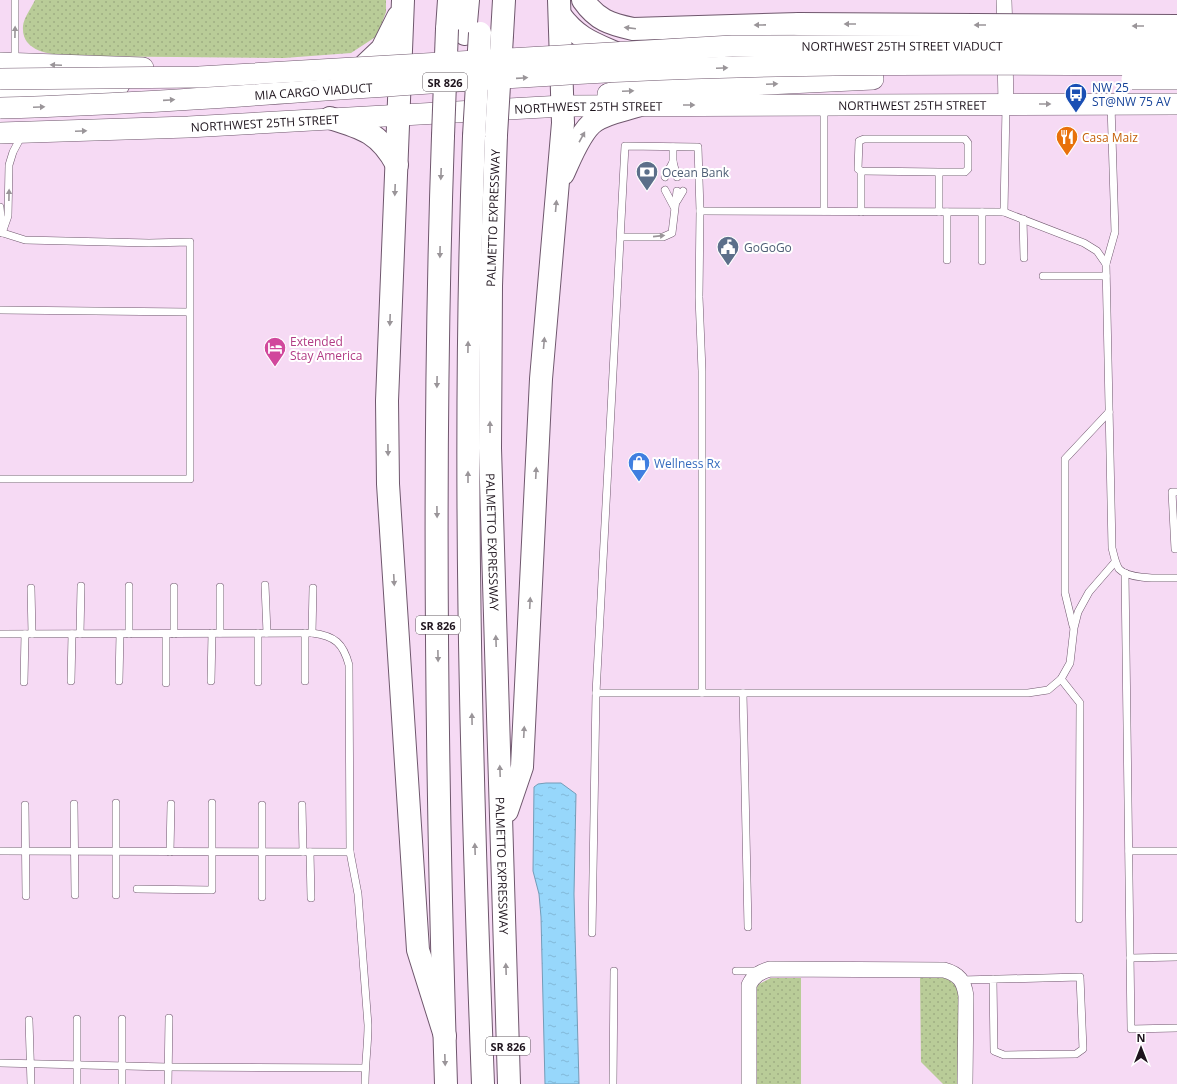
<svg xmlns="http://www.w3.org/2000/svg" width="1177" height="1084" viewBox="0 0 1177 1084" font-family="'Open Sans',sans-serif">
	<defs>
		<pattern id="grass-dots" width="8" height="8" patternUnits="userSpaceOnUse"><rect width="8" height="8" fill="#b9cc98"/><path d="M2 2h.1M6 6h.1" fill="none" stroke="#9fae83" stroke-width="1.8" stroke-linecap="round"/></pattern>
		<pattern id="water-ripples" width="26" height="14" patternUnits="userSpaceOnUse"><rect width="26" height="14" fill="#97d7fb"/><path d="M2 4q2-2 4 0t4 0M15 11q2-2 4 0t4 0" fill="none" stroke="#82b8d7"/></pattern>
	</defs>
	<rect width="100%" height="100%" fill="#f6daf4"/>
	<g fill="url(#grass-dots)">
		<path d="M35,0h351v12l-9,24 -26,17 -67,5 -216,-2c-18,-2 -47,-4 -45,-30 1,-9 8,-17 12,-26z"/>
		<path d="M920,977c17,0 31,-3 38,14v93h-15l-22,-22z"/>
		<polygon points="771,978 801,978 801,1084 755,1084 756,989 759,984"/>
	</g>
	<polygon fill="url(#water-ripples)" stroke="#739cb8" points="546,783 561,783 576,794 574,894 579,1084 545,1084 541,917 539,894 533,871 534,787 538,784"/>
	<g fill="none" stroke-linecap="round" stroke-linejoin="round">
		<g stroke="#6f576d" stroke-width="8">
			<g id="service">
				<polyline points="15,61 15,0"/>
				<polyline points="824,107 824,211"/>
				<polyline points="673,147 673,162 677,177"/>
				<polyline points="861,171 861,212"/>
				<polyline points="939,172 861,171 858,169 859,141 864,139 965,139 968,143 968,169 965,172 939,172 939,212"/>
				<polyline points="665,177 673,162"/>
				<polyline points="665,190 674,207"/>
				<polyline points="677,201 683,191"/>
				<polyline points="0,207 2,228"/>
				<path d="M700,211l304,1 80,31 13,8 9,13 6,284c2,7 3,15 7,21 10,11 44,9 58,9"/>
				<polyline points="947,212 947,260"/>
				<polyline points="1004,212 1006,106"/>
				<polyline points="1023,219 1024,258"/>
				<polyline points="0,232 25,240 149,243 190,242 190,479 0,479"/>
				<polyline points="2,233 8,216 9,165 13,152 22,135"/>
				<polyline points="621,237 663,237 672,233 677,191"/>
				<polyline points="982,261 982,212"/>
				<polyline points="1106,264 1115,232 1111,105"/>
				<polyline points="1043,276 1106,276"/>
				<polyline points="0,310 189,312"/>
				<polyline points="1177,492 1172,492 1175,549 1177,549"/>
				<polyline points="1125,573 1131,1029 1177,1028"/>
				<polyline points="265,585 267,633"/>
				<polyline points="174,587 174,634"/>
				<polyline points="220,587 220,633"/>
				<polyline points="31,588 32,634"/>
				<polyline points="1073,626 1065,593 1065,459 1109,412"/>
				<polyline points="258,633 258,682"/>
				<path d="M312,633c23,3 31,10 37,32l1,187 8,42 10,131c0,20 -3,39 -3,59"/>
				<polyline points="0,634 312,633 313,588"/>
				<polyline points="80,634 81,586"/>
				<polyline points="129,634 129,586"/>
				<polyline points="166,634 166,683"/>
				<polyline points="1061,679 1080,703 1079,919"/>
				<polyline points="71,681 72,634"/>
				<polyline points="119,681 120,634"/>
				<polyline points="211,681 212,633"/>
				<polyline points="305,681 305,633"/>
				<polyline points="24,682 25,634"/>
				<polyline points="596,693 1028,693 1048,690 1061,679 1070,663 1074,628 1078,612 1089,592 1115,562"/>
				<polyline points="743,693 748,927"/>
				<polyline points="116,803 116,895"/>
				<polyline points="74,804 75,895"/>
				<polyline points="25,805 26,896"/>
				<polyline points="262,805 262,897"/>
				<polyline points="302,805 303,852"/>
				<polyline points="0,851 350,852"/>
				<polyline points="1129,851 1177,851"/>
				<polyline points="170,852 171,804"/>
				<polyline points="310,852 311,898"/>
				<polyline points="137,889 212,890 212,803"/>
				<polyline points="592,933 596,693 625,146 698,147 700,211 699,297 702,371 702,693"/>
				<polyline points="1130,958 1177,957"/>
				<polyline points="736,971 759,971"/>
				<polyline points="962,980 1080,977 1083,1049 1076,1054 1004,1055 994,1051 993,979"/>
				<polyline points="29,1020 31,1084"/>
				<polyline points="0,1063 168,1067 365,1068"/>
				<polyline points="77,1084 77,1019"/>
				<polyline points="122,1084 122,1019"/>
				<polyline points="168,1084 169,1018"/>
				<polyline points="613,1084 614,971"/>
			</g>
		</g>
		<g stroke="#6f576d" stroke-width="16">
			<g id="minor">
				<polyline points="1004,0 1005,33"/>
				<polyline points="1005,55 1006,104"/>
				<path d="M749,1084v-99c5,-10 11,-13 21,-16l174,1c15,4 20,11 22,26l-1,88"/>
			</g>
		</g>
		<g stroke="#6f576d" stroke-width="22">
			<g id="secondary">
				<polyline points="0,63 143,68"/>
				<polyline points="0,93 62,91 119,85"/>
				<polyline points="608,94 618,91 873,79"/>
				<path id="s1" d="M0,133l188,-6 375,-21 614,-2"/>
			</g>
		</g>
		<g stroke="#6f576d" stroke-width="24">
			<g id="motorway">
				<polyline points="403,0 387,401 388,484 418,950 445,1036"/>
				<path d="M583,0c14,20 27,24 50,29l166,-5"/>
				<path d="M560,15c18,24 33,28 60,40"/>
				<polyline points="447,29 449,0"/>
				<polyline points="465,34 468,0"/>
				<polyline points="502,35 504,0"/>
				<polyline points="363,67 382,49 398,17"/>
				<path d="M330,118c33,10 50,15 67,47"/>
				<path id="s2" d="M496,135l-5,151 -1,162 19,636"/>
				<path d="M443,136c-11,315 -7,632 3,948"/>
				<path d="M474,136c-12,316 -3,632 9,948"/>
				<path d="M563,174c7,-15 18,-44 32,-53 13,-9 31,-11 45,-16"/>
				<polyline points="507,811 522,767 541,379 563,123 559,0"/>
			</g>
		</g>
		<use href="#service" stroke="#fff" stroke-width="7"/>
		<use href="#minor" stroke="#fff" stroke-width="15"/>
		<use href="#secondary" stroke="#fff" stroke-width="21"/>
		<use href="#motorway" stroke="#fff" stroke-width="22"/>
		<g stroke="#6f576d" stroke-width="22" stroke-linecap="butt">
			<g id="secondary-bridge">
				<path id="s3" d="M0,79l199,-2 533,-31 445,-1"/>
				<polyline points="1132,79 1177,79"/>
				<path id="s4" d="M0,108c209,-6 418,-27 626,-37 184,-9 368,-7 551,-6"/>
			</g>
		</g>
		<g stroke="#6f576d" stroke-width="24" stroke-linecap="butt">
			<g id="motorway-bridge">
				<polyline points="799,24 1177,26"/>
				<polyline points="496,135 502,35"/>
				<polyline points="443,136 447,29"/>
				<polyline points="474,136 480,33"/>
			</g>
		</g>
		<use href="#secondary-bridge" stroke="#fff" stroke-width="21"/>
		<use href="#motorway-bridge" stroke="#fff" stroke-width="22"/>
	</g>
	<defs><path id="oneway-solid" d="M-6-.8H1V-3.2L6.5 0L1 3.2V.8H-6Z"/></defs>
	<g fill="#9a9599">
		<use href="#oneway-solid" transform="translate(850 24) rotate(-180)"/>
		<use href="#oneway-solid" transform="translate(760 25) rotate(179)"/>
		<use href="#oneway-solid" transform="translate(980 25) rotate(-180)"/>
		<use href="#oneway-solid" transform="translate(1138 26) rotate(-180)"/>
		<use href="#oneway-solid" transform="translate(630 28) rotate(-173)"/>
		<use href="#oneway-solid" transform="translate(15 32) rotate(-89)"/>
		<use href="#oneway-solid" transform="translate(56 65) rotate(-178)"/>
		<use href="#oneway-solid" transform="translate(722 68) rotate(-2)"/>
		<use href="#oneway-solid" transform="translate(522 78) rotate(-4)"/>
		<use href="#oneway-solid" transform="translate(772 84) rotate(-3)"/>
		<use href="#oneway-solid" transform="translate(628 91) rotate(-2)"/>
		<use href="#oneway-solid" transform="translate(169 100) rotate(-4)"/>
		<use href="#oneway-solid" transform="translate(1045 104)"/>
		<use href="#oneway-solid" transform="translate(689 105)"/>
		<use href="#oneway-solid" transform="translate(39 107) rotate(-2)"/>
		<use href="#oneway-solid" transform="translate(81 131) rotate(-2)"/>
		<use href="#oneway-solid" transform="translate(582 137) rotate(-61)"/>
		<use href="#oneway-solid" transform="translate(441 174) rotate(92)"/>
		<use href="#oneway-solid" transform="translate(395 190) rotate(92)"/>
		<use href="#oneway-solid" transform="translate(9 195) rotate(-89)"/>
		<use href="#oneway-solid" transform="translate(556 206) rotate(-85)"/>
		<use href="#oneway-solid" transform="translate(659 236) rotate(-6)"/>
		<use href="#oneway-solid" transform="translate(440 252) rotate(91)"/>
		<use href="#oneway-solid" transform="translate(390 320) rotate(92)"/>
		<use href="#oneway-solid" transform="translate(544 343) rotate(-85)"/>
		<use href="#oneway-solid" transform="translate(468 347) rotate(-89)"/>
		<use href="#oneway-solid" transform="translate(437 382) rotate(91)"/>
		<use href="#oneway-solid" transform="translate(490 427) rotate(-90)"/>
		<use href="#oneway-solid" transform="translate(388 450) rotate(89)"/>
		<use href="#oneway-solid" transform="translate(536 473) rotate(-87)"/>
		<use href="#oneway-solid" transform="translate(468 477) rotate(-90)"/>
		<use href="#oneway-solid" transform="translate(437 512) rotate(89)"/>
		<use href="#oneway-solid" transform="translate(394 580) rotate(87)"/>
		<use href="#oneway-solid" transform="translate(530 603) rotate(-87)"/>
		<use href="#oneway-solid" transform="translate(496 641) rotate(-92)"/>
		<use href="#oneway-solid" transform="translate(438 656) rotate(89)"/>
		<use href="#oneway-solid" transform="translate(472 719) rotate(-91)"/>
		<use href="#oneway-solid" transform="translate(524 732) rotate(-87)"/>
		<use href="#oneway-solid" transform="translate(500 771) rotate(-92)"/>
		<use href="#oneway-solid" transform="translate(475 849) rotate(-92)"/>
		<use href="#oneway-solid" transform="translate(506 969) rotate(-92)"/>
		<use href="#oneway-solid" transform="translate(445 1060) rotate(88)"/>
	</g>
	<defs>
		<g id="bus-pin" transform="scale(1.15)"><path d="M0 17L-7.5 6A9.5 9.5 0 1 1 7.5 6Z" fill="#1a4fb4" stroke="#fff"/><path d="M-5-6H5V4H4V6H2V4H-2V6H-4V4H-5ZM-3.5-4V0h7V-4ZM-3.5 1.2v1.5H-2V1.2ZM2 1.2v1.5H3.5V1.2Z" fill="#fff"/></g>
		<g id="restaurant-pin" transform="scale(1.15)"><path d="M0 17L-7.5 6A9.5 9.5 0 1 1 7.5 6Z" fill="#e8710a" stroke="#fff"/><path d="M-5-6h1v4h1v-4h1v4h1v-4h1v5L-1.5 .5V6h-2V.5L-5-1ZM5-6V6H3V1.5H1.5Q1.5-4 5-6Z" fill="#fff"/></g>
		<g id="bank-pin" transform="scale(1.15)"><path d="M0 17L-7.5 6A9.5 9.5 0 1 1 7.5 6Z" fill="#5c6f8a" stroke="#fff"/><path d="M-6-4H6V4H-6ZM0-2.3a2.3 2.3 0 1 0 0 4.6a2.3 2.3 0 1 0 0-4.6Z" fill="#fff"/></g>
		<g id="civic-pin" transform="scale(1.15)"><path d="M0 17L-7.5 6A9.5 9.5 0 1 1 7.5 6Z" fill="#5c6f8a" stroke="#fff"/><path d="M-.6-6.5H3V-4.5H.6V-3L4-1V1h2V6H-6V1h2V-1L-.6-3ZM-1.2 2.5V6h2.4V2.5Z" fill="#fff"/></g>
		<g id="hotel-pin" transform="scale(1.15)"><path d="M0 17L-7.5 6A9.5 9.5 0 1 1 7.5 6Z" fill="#d1479c" stroke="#fff"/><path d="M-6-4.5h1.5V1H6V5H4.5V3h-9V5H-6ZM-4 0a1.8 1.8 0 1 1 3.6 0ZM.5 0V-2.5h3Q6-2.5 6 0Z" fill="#fff"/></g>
		<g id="shop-pin" transform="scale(1.15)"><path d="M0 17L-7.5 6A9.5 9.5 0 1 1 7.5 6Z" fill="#3f7fe0" stroke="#fff"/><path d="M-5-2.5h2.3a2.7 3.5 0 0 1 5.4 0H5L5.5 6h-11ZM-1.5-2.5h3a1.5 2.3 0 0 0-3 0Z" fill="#fff"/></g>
	</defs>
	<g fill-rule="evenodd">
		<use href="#bus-pin" x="1076" y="94"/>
		<use href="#restaurant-pin" x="1067" y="137"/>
		<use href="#bank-pin" x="647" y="172"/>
		<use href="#civic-pin" x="728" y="247"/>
		<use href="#hotel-pin" x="275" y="348"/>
		<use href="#shop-pin" x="639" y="463"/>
	</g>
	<g text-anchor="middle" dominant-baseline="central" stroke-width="4" stroke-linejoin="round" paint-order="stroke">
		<g fill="#fff" stroke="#625a61" stroke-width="1">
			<rect x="423" y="73" width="44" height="18" rx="3"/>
			<rect x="416" y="616" width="44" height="18" rx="3"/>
			<rect x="486" y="1037" width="44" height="18" rx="3"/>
		</g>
		<g font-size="11" font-weight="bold" fill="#1e141d">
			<text x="445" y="82">SR 826</text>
			<text x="438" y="625">SR 826</text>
			<text x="508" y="1046">SR 826</text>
		</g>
		<g font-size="12" fill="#1e141d" stroke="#fff">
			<text stroke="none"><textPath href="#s3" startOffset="903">NORTHWEST 25TH STREET VIADUCT</textPath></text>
			<text stroke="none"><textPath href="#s4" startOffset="314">MIA CARGO VIADUCT</textPath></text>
			<text stroke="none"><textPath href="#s1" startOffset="913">NORTHWEST 25TH STREET</textPath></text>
			<text stroke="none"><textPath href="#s1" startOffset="589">NORTHWEST 25TH STREET</textPath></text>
			<text stroke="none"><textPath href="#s1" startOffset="265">NORTHWEST 25TH STREET</textPath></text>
			<text transform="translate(493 218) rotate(-88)">PALMETTO EXPRESSWAY</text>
			<text stroke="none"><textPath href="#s2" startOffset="407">PALMETTO EXPRESSWAY</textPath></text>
			<text stroke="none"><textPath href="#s2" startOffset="731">PALMETTO EXPRESSWAY</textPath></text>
		</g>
		<g font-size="12" fill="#164399" stroke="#fff" text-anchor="start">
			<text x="1092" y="87">NW 25<tspan x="1092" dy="14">ST@NW 75 AV</tspan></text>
		</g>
		<g font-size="12" fill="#c56008" stroke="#fff" text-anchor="start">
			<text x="1082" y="137">Casa Maiz</text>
		</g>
		<g font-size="12" fill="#4e5e75" stroke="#fff" text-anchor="start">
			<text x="662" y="172">Ocean Bank</text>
			<text x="744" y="247">GoGoGo</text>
		</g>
		<g font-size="12" fill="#b23c85" stroke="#fff" text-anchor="start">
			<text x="290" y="341">Extended<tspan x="290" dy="14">Stay America</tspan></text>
		</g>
		<g font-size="12" fill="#366cbe" stroke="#fff" text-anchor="start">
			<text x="654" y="463">Wellness Rx</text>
		</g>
	</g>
	<g transform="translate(1141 1048)" stroke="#ffffff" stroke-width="3" paint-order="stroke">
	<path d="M0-3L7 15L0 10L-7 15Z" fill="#1e141d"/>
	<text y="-6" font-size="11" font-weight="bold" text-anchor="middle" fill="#1e141d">N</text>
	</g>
</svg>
